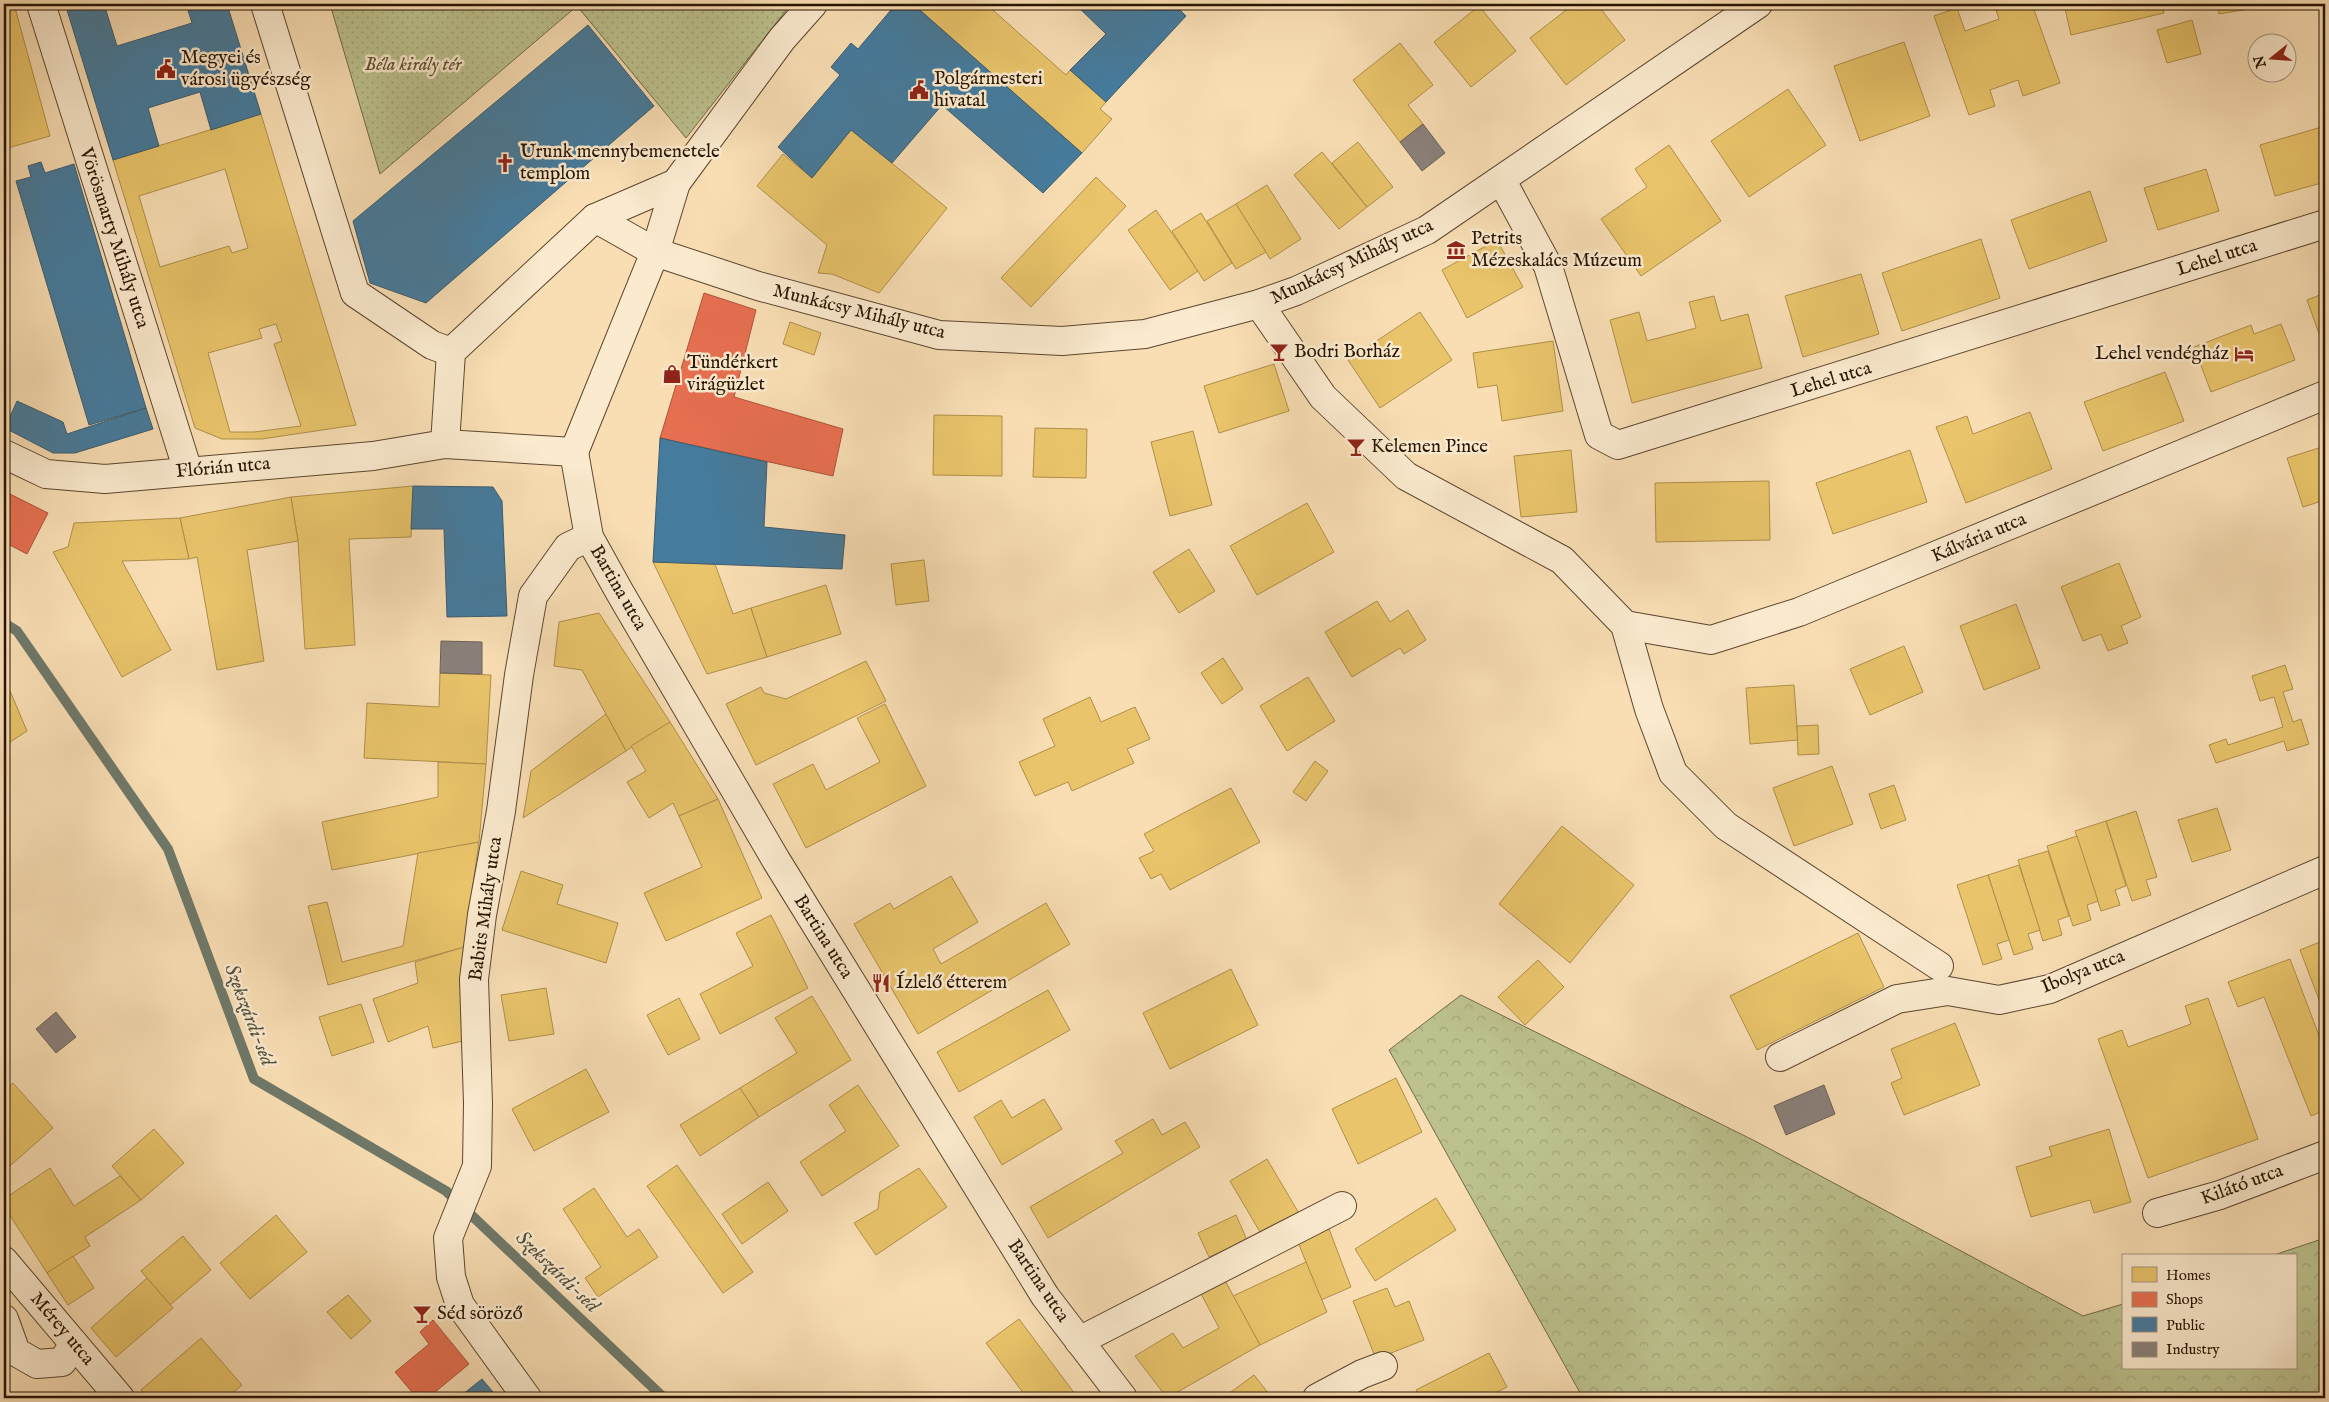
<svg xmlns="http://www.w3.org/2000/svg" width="2329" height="1402" viewBox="0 0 2329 1402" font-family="'IM FELL English',serif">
	<defs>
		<pattern id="forest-crowns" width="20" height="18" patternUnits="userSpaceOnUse" patternTransform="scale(1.25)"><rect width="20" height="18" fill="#bcc18e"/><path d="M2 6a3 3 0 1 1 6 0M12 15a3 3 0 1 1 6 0" fill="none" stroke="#a2a579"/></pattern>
		<pattern id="park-dots" width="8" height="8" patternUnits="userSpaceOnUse" patternTransform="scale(1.25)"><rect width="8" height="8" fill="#bcc18e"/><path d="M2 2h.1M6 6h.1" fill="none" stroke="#a2a579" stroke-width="1.8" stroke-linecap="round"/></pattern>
	</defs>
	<rect width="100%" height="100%" fill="#f9deb4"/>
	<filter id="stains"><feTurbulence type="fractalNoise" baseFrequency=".004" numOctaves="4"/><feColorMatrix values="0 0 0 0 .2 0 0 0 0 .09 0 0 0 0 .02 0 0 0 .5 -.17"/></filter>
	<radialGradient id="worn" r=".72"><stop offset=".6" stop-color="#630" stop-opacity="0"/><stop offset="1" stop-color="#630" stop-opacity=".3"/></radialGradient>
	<polygon fill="url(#forest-crowns)" stroke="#726a48" points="1461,995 1755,1141 2083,1316 2123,1304 2123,1368 2295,1368 2295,1256 2271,1256 2325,1238 2325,1398 1583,1398 1389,1050"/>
	<polygon fill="url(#park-dots)" stroke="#726a48" points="330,4 791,4 686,138 577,6 380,174"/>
	<g fill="#e9c46a" stroke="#af8f4a" fill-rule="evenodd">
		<polygon points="4,4 14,4 50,136 4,149"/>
		<polygon points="913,4 986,4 1066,75 1070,70 1106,102 1100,109 1112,119 1082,153"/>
		<polygon points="1574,4 1597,4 1625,40 1566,85 1530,38"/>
		<polygon points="1994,4 2032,4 2060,83 2023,96 2018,80 1990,90 1995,106 1969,115 1934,16 1957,8 1965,31 1999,19"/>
		<polygon points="2064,4 2162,4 2164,13 2071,35"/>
		<polygon points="2217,4 2248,4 2249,9 2219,14"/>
		<polygon points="1479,6 1516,51 1471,87 1434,42"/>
		<polygon points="2192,20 2201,54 2167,63 2157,30"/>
		<polygon points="1904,42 1930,116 1860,141 1834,66"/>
		<polygon points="1400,43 1433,85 1408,105 1423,124 1400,142 1353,80"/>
		<polygon points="1788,89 1826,145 1749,197 1711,141"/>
		<path d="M261,114l95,311 -94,14h-40l-27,-11 -82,-268zM225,169l23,79 -16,5 -3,-7 -69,21 -21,-71zM276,324l6,17 -8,3 27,82 -47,6h-24l-22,-79 54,-15 -3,-9z"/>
		<polygon points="2325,126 2325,182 2275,196 2260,145"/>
		<polygon points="851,130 947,208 879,293 832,274 818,273 827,245 757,186 783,154 812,178"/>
		<polygon points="1358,142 1393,187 1367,207 1332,163"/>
		<polygon points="1669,145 1721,221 1641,276 1601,219 1647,187 1635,169"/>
		<polygon points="1322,152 1367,207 1339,229 1294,175"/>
		<polygon points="2206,169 2219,211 2158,230 2144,188"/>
		<polygon points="1096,177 1126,206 1031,307 1001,278"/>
		<polygon points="1267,185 1301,239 1270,259 1236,204"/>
		<polygon points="2090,191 2107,241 2029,269 2011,220"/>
		<polygon points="1236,204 1266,252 1236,269 1207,221"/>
		<polygon points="1156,210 1198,271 1170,290 1128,230"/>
		<polygon points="1201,213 1232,263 1204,281 1172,231"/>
		<polygon points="1981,239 2000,298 1902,331 1882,273"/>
		<polygon points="1497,240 1523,287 1467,318 1442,270"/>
		<polygon points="1861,274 1879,334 1803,357 1785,296"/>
		<polygon points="2325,293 2325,341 2322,342 2307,300"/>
		<polygon points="1714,296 1721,321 1748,314 1762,368 1632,403 1610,320 1639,312 1647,341 1696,328 1689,302"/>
		<polygon points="1420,312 1452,360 1380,408 1348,360"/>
		<polygon points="790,322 821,333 814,355 783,344"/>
		<polygon points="2281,324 2295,360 2211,392 2194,347 2251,325 2254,334"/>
		<polygon points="1553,341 1563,411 1502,421 1497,385 1478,388 1473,353"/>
		<polygon points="1274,364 1289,411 1219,433 1204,386"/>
		<polygon points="2165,372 2184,421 2103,451 2084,402"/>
		<polygon points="2030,412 2052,469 1966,503 1936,427 1967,416 1973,434"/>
		<polygon points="934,415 1002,416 1002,476 933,475"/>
		<polygon points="1035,428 1087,429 1086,478 1033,477"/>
		<polygon points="1193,431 1212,505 1170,516 1151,442"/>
		<polygon points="2325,446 2325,500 2303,507 2287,458"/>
		<polygon points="1571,450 1577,512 1521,517 1514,456"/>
		<polygon points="1910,450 1927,502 1833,534 1816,483"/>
		<polygon points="1769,481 1770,540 1656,542 1655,483"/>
		<polygon points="413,486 411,537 349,539 355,645 305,649 298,541 291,497"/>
		<polygon points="291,497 298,541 247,550 264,661 217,670 197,557 189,559 180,518"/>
		<polygon points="1307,503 1334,552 1257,595 1230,546"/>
		<polygon points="180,518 189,559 122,561 171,650 122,677 53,552 68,547 74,523"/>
		<polygon points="1189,549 1215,591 1179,613 1153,572"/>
		<polygon points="924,560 929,601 896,605 891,564"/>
		<polygon points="653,562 715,564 733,614 751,608 767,657 707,674"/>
		<polygon points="2119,563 2141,617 2121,626 2128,643 2108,651 2101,634 2083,641 2061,587"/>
		<polygon points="826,585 841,634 767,657 751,608"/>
		<polygon points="1377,601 1390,622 1408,610 1426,640 1404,654 1400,648 1352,677 1325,632"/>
		<polygon points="2016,604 2040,668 1984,690 1960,626"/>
		<polygon points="599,613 670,722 626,751 582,670 554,666 559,622"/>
		<polygon points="1904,646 1923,692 1870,715 1850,669"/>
		<polygon points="1223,658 1243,689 1222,704 1201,673"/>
		<polygon points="866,661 886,701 756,765 726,704 761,687 764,693 786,699"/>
		<polygon points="2285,665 2293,689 2283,692 2293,722 2301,719 2309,744 2287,751 2284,741 2216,763 2209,745 2226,739 2228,745 2283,727 2274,697 2260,701 2252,676"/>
		<polygon points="440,673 491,675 486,764 364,758 367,703 439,707"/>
		<polygon points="1308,677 1335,721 1287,751 1260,706"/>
		<polygon points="1794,685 1798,740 1750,744 1746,688"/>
		<polygon points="10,691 27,731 4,746 4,695"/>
		<polygon points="1090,697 1101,722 1135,707 1150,739 1127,749 1134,763 1072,791 1068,782 1035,796 1019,762 1055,746 1043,719"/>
		<polygon points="885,704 926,786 806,848 773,784 813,764 826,790 880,762 857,718"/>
		<polygon points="606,714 626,751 523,818 531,771"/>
		<polygon points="670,722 718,799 679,816 673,803 649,818 627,782 646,771 631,746"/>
		<polygon points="1818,725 1819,754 1798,755 1797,726"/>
		<polygon points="1315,761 1328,771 1306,801 1293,792"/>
		<polygon points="438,762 486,764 479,842 332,870 322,822 438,797"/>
		<polygon points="1832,766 1853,824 1794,846 1773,788"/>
		<polygon points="1894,785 1906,820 1881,829 1869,794"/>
		<polygon points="1231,788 1260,842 1170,890 1161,874 1151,879 1139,858 1154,851 1144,834"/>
		<polygon points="718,799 762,898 666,941 644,893 702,867 679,816"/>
		<polygon points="2217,808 2231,850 2192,862 2178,820"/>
		<polygon points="2136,811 2157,877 2146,880 2151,895 2132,901 2106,821"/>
		<polygon points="2106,821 2126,886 2115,890 2120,905 2101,911 2075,831"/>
		<polygon points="1562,826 1634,885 1570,963 1499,904"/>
		<polygon points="2077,836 2098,901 2087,905 2091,920 2073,926 2047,846"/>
		<polygon points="479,842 464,947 328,985 308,906 327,902 342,962 403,946 418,853"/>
		<polygon points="2048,851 2069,916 2058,920 2062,935 2043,941 2018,860"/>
		<polygon points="2019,865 2040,930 2028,934 2033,949 2014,955 1988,875"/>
		<polygon points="521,871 563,885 557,904 618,923 606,963 502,930"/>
		<polygon points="1988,875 2009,940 1997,944 2002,959 1983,965 1957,885"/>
		<polygon points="951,876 978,922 933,949 941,964 1046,903 1070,944 918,1034 854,924 890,903 894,909"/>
		<polygon points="771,915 808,988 720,1034 700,994 753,966 736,933"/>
		<polygon points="1858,933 1884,987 1757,1050 1730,996"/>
		<polygon points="2325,940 2325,1015 2300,950"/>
		<polygon points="464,947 467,1040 433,1048 428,1026 388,1042 373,999 418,983 415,962"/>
		<polygon points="2290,959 2320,1038 2325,1036 2325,1110 2311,1116 2264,997 2238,1007 2228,982"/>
		<polygon points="1538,960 1564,987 1525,1025 1498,997"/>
		<polygon points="1231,969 1258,1025 1170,1069 1143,1013"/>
		<polygon points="546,988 554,1034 509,1041 501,995"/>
		<polygon points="1048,990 1070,1030 959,1092 937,1052"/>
		<polygon points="812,996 851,1060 759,1117 740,1088 797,1053 775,1018"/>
		<polygon points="679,998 700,1039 668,1055 647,1015"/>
		<polygon points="2208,998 2258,1139 2148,1178 2098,1039 2122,1030 2128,1047 2191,1024 2185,1006"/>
		<polygon points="361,1004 374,1042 332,1056 319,1017"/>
		<polygon points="1955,1023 1980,1085 1904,1115 1891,1083 1902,1078 1891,1049"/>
		<polygon points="586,1069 609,1112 534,1151 512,1109"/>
		<polygon points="1396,1078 1422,1132 1358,1164 1332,1109"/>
		<polygon points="13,1083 53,1128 4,1171 4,1091"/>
		<polygon points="858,1085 899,1146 822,1196 800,1162 846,1131 829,1105"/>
		<polygon points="740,1088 759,1117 700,1156 680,1125"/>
		<polygon points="1044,1099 1062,1129 1002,1165 974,1117 1001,1100 1012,1118"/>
		<polygon points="1153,1119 1162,1135 1185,1122 1200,1147 1048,1238 1030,1207 1123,1153 1115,1141"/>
		<polygon points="154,1129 184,1163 141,1200 112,1166"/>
		<polygon points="2109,1129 2131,1202 2094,1213 2090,1200 2031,1217 2016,1167 2052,1156 2049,1147"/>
		<polygon points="1267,1159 1300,1215 1263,1237 1230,1181"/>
		<polygon points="677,1165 753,1272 723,1293 647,1186"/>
		<polygon points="50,1168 74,1206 120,1176 141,1200 85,1237 90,1246 47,1273 4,1206 4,1199"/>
		<polygon points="919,1168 947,1207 876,1255 854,1223 878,1209 880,1192"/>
		<polygon points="768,1182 788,1211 742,1244 722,1214"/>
		<polygon points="594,1188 627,1237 639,1229 658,1257 598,1297 585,1278 601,1267 563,1209"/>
		<polygon points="1436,1198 1456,1230 1375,1281 1355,1249"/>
		<polygon points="276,1215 307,1252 250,1299 220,1263"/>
		<polygon points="1236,1215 1247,1240 1209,1257 1198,1233"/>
		<polygon points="1329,1229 1351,1287 1321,1300 1298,1242"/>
		<polygon points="183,1236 211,1270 170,1305 141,1271"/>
		<polygon points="73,1256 94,1288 68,1305 47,1273"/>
		<polygon points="1306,1262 1327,1312 1260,1345 1233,1296"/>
		<polygon points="1222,1275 1260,1345 1167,1398 1135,1356 1173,1333 1183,1348 1219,1328 1198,1288"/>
		<polygon points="147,1278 173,1308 116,1357 91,1328"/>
		<polygon points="1387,1288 1395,1307 1409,1301 1424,1340 1376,1359 1353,1301"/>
		<polygon points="348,1295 371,1321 351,1339 327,1312"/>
		<polygon points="1019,1319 1078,1398 1027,1398 986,1343"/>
		<polygon points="201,1338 242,1385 227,1398 148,1398 141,1390"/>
		<polygon points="1489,1353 1507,1387 1485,1398 1420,1398 1416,1390"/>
		<polygon points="1254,1375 1272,1398 1223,1398"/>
	</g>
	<g fill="#e76f51" stroke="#ae5439">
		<polygon points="704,293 756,310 734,397 843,429 833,476 660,438"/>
		<polygon points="4,491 48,513 27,554 4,542"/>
		<polygon points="433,1320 469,1364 428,1398 417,1398 395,1372 429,1344 420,1332"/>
	</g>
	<g fill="#457b9d" stroke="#3c5c6e">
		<polygon points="65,4 89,4 67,10"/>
		<polygon points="89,4 104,4 117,46 192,23 186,4 227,4 261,114 211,130 200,92 148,108 159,146 113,160 67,10"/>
		<polygon points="896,4 913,4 1082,153 1043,193 942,105 892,163 851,130 812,178 778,147 840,75 831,67 851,43 858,49"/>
		<polygon points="1075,4 1174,4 1186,16 1106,102 1070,70 1106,34"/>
		<polygon points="588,25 654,106 426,303 370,283 353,221"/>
		<polygon points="41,162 45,173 74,164 146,408 89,425 16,181 31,177 28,166"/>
		<polygon points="17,401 63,422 67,434 146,408 153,429 75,453 53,453 5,428"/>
		<polygon points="660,438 767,462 764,527 845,535 842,569 653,562"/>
		<polygon points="413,486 493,487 502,501 507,616 447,617 444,529 411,529"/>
		<polygon points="482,1379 498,1398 458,1398"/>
	</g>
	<g fill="#8a817c" stroke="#6d6057">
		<polygon points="1423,124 1445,153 1422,171 1400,142"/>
		<polygon points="441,641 482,642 482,674 440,673"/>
		<polygon points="56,1012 76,1037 56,1053 36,1029"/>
		<polygon points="1824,1085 1835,1114 1786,1135 1774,1106"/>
	</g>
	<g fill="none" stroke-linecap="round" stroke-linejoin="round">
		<polyline stroke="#6f796a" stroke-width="10" points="4,623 17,631 168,849 254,1079 446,1191 664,1398"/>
		<g stroke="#5c462e" stroke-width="30">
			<g id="minor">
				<polyline points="41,4 188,471"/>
				<polyline points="265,4 355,293 432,345 451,352"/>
				<polyline points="1502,181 1548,266 1599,435 1618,445 2325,224"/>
				<polyline points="595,218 655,252 758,286 939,335 1062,341 1145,334 1259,304 1296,291 1427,230 1758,4"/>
				<polyline points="1259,304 1323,397 1406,476 1562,560 1625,625 1649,709 1673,773 1726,826 1939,966"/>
				<polyline points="445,444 451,352 595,218 676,183"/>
				<polyline points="574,452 589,537 619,591 776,860 1045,1296 1123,1398"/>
				<polyline points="574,452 655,252 676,183 782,39 813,4"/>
				<polyline points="4,454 46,474 105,479 373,456 445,444 574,452"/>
				<polyline points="1625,625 1711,640 1799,612 2325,395"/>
				<polyline points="1780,1057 1897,999 1948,991 1999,1000 2050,989 2325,870"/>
				<polyline points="2157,1213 2220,1195 2325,1155"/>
				<polyline points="4,1261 120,1398"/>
				<polyline points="4,1319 16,1352 37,1364 62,1362 74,1344"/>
				<polyline points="1079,1341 1342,1206"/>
				<polyline points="527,1398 460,1305 451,1277 448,1238 477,1166 478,1103 474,979 482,915 501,811 519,675 533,596 568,547 589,537"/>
				<polyline points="1317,1398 1362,1374 1383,1366"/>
			</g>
		</g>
		<use href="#minor" stroke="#fbeace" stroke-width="28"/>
	</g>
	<defs>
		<g id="civic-bare" transform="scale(1.5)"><path d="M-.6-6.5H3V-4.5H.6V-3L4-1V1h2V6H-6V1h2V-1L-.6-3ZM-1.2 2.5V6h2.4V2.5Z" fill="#8f2418" stroke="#fbeace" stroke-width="2.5" paint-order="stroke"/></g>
		<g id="church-bare" transform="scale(1.5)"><path d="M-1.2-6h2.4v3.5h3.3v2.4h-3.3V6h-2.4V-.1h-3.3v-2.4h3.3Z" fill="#8f2418" stroke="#fbeace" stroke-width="2.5" paint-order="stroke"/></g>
		<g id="museum-bare" transform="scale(1.5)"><path d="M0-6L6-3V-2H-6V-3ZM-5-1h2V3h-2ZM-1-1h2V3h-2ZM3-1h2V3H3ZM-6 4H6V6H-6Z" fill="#8f2418" stroke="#fbeace" stroke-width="2.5" paint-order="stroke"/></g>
		<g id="bar-bare" transform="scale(1.5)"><path d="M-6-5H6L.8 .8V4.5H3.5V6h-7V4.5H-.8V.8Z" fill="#8f2418" stroke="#fbeace" stroke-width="2.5" paint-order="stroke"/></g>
		<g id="hotel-bare" transform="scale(1.5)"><path d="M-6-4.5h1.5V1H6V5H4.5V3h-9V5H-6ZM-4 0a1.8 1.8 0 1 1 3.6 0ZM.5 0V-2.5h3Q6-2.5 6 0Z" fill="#8f2418" stroke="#fbeace" stroke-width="2.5" paint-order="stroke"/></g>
		<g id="shop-bare" transform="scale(1.5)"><path d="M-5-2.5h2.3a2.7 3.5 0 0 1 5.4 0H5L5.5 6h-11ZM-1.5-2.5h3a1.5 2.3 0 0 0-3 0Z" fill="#8f2418" stroke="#fbeace" stroke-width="2.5" paint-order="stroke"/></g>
		<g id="restaurant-bare" transform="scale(1.5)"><path d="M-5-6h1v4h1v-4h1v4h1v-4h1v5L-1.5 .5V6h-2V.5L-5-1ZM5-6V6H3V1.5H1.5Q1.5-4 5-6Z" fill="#8f2418" stroke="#fbeace" stroke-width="2.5" paint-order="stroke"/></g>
	</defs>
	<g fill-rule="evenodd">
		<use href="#civic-bare" x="166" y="69"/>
		<use href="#civic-bare" x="919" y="90"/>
		<use href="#church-bare" x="505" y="163"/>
		<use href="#museum-bare" x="1456" y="250"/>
		<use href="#bar-bare" x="1279" y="352"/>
		<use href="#hotel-bare" x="2244" y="354"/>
		<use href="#shop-bare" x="672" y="374"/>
		<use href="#bar-bare" x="1356" y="447"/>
		<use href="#restaurant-bare" x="881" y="983"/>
		<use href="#bar-bare" x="422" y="1314"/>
	</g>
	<g text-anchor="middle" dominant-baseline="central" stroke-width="5" stroke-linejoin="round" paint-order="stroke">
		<g font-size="19" fill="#281401" stroke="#fbeace" text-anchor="start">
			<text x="181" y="58">Megyei és<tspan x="181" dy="22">városi ügyészség</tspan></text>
			<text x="934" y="79">Polgármesteri<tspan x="934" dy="22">hivatal</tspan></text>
			<text x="520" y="152">Urunk mennybemenetele<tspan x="520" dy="22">templom</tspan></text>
			<text x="1471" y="239">Petrits<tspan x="1471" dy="22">Mézeskalács Múzeum</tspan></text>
			<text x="1294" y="352">Bodri Borház</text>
			<text x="2229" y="354" text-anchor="end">Lehel vendégház</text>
			<text x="687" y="363">Tündérkert<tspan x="687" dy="22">virágüzlet</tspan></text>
			<text x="1371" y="447">Kelemen Pince</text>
			<text x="896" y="983">Ízlelő étterem</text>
			<text x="437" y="1314">Séd söröző</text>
		</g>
		<g font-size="19" font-style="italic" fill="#5c5132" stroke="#fbeace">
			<text x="413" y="65">Béla király tér</text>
		</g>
		<g font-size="19" fill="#281401" stroke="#fbeace">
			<text transform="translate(114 238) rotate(72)">Vörösmarty Mihály utca</text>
			<text transform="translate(2217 258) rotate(-18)">Lehel utca</text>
			<text transform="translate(1352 262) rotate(-25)">Munkácsy Mihály utca</text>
			<text transform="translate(859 312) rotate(14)">Munkácsy Mihály utca</text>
			<text transform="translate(1831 380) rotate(-17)">Lehel utca</text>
			<text transform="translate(223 468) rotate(-5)">Flórián utca</text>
			<text transform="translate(1979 538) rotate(-23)">Kálvária utca</text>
			<text transform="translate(618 588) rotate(60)">Bartina utca</text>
			<text transform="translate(486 909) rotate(-82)">Babits Mihály utca</text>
			<text transform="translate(823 937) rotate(58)">Bartina utca</text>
			<text transform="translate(2083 972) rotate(-22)">Ibolya utca</text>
			<text transform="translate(2242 1185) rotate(-20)">Kilátó utca</text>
			<text transform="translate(1038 1281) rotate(56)">Bartina utca</text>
			<text transform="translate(62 1329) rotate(50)">Mérey utca</text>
		</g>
		<g font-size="20" font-style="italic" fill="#514f3e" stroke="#fbeace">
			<text transform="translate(249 1015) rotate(69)">Szekszárdi-séd</text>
			<text transform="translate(557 1272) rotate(44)">Szekszárdi-séd</text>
		</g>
	</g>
	<rect width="2329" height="1402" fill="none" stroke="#f9deb4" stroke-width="20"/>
	<rect x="5" y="5" width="2319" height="1392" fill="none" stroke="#281401" stroke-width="2.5"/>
	<rect x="10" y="10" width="2309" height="1382" fill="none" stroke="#281401"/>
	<rect x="2122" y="1254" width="175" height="115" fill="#fbeace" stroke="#a7947c"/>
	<rect x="2132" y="1267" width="25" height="15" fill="#e9c46a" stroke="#a7947c"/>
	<text x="2166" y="1280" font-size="15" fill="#281401">Homes</text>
	<rect x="2132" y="1292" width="25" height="15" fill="#e76f51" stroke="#a7947c"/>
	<text x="2166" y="1304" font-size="15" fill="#281401">Shops</text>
	<rect x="2132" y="1317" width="25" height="15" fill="#457b9d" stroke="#a7947c"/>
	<text x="2166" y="1330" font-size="15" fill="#281401">Public</text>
	<rect x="2132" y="1342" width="25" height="15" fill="#8a817c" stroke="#a7947c"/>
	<text x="2166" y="1354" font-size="15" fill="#281401">Industry</text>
	<g transform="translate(2272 58) rotate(253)"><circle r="24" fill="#fbeace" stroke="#a7947c"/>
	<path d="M0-4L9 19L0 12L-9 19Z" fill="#8f2418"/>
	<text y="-8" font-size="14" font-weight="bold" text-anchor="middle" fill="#281401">N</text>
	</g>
	<rect width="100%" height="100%" filter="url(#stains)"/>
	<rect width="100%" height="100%" fill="url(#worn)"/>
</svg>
